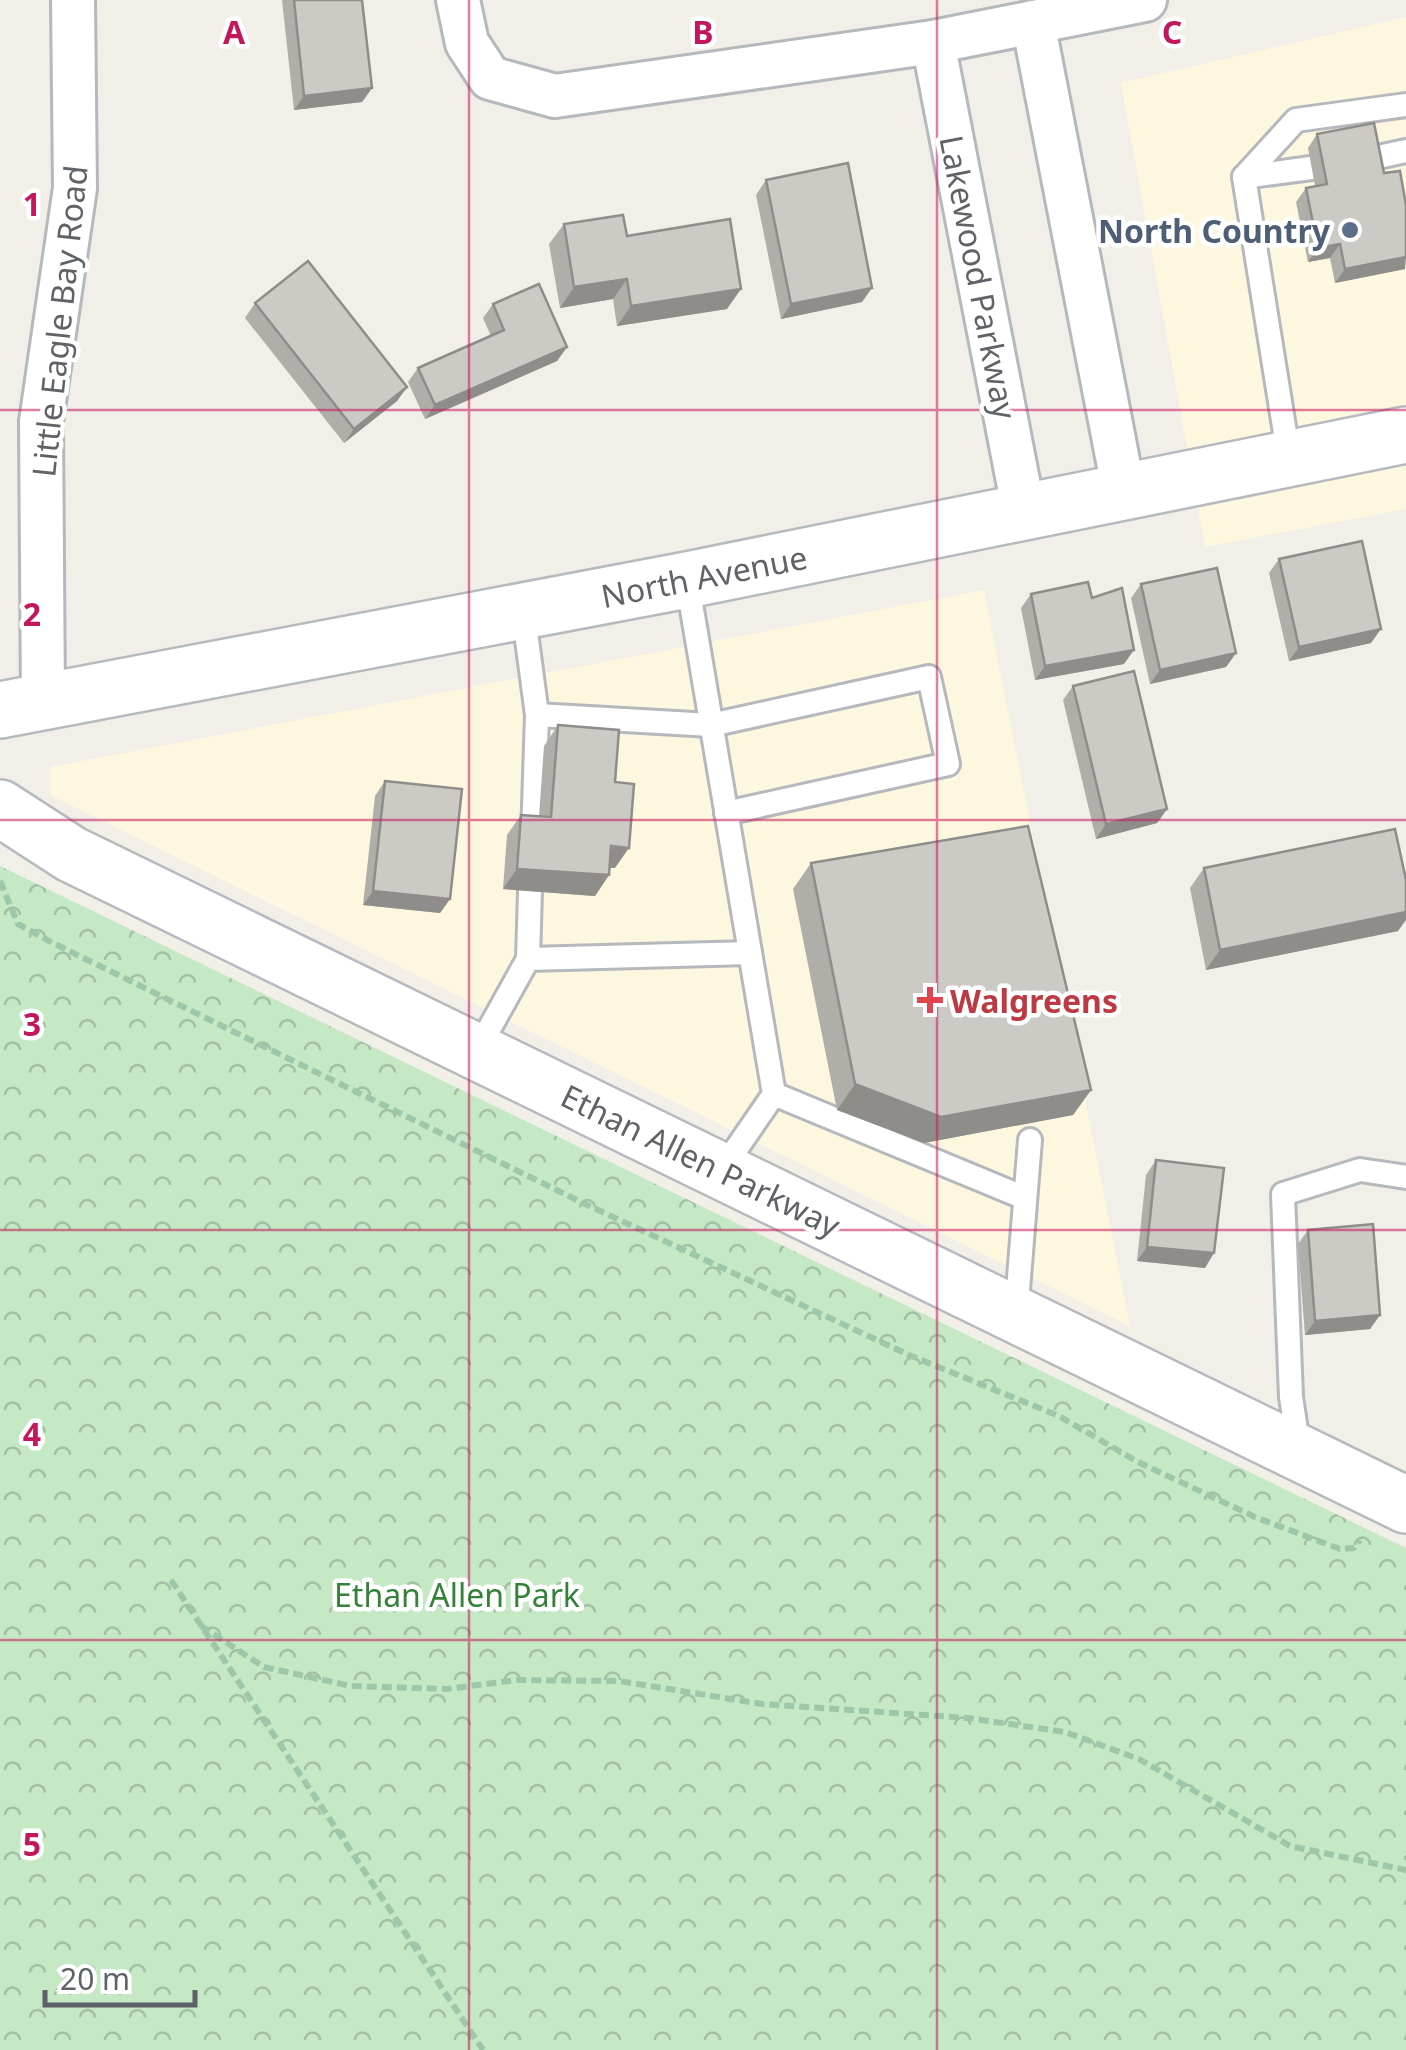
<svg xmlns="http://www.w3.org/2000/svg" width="1406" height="2050" viewBox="0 0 1406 2050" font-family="'Noto Sans',sans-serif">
	<defs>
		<pattern id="forest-crowns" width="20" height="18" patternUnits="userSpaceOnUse" patternTransform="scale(2.5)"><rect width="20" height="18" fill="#c5e8c5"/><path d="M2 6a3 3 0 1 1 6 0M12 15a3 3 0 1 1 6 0" fill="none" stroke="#a3c0a4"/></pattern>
	</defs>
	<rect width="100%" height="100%" fill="#f1efe8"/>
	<g fill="#fef7e0">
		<polygon points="1406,17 1406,509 1205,547 1121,83"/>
		<polygon points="984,590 1130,1326 50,795 50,767"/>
	</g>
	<polygon fill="url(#forest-crowns)" points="0,866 1406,1548 1406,2050 0,2050"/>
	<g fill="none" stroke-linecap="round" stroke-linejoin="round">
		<g stroke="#b5b8bc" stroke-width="28">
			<g id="lane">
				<polyline points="1369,159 1406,151"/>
				<polyline points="1244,177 1311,168"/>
				<polyline points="1289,458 1244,177 1296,120 1406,105"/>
				<polyline points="687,580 774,1094 721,1171"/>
				<polyline points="523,610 537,715 533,837"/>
				<polyline points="537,715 711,725 929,677 948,764 726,813"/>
				<polyline points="528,959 530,891"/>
				<polyline points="478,1049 528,959 750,953"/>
				<polyline points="774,1094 1025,1198"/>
				<polyline points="1016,1315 1030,1140"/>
				<polyline points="1299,1450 1291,1397 1283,1194 1360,1170 1406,1177"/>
			</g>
		</g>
		<g stroke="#b5b8bc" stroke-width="48">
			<g id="street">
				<polyline points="458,0 467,43 490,78 555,96 933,42 1145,0"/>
				<polyline points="1033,22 1124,492"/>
				<polyline points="933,42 1024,512"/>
				<polyline points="43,702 41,422 75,188 73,0"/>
			</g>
		</g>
		<g stroke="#b6babf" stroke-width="60">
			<g id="secondary">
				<polyline points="0,710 687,580 1406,435"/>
				<polyline points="0,808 71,854 1406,1505"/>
			</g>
		</g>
		<g stroke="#9cc7a9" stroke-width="6" stroke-dasharray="10 5" stroke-linecap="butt">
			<polyline points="0,881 18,924 53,943 581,1202 909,1355 1059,1416 1138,1462 1255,1517 1340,1549 1354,1548 1360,1540"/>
			<polyline points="171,1580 483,2050"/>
			<polyline points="201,1626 264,1667 351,1686 447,1689 517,1680 619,1681 762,1704 968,1718 1065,1732 1139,1759 1290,1846 1406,1870"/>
		</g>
		<use href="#lane" stroke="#fff" stroke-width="22"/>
		<use href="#street" stroke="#fff" stroke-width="42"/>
		<use href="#secondary" stroke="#fff" stroke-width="55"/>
	</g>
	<g fill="#afaea9">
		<polygon points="282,0 362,0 372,88 362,102 294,110"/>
		<polygon points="1317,134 1384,173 1406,205 1405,269 1335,283 1330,258 1308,262 1296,202 1306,188 1315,186 1308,148"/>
		<polygon points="766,180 862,302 781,319 756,195"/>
		<polygon points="564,224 627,236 727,309 617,326 613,299 560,308 549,244"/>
		<polygon points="255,303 407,387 397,401 344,443 245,318"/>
		<polygon points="493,304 567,347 557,361 425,419 408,382 418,368 491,336 483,318"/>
		<polygon points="1279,559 1371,643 1289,661 1269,573"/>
		<polygon points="1141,584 1236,653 1226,667 1150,684 1131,598"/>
		<polygon points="1031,594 1092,598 1124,664 1035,680 1021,608"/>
		<polygon points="1073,686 1167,809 1157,823 1096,839 1063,700"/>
		<polygon points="558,725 615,782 615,868 610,868 609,875 595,896 503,889 507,835 521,815 539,816 544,746"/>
		<polygon points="385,781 450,899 440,913 363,905 375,796"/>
		<polygon points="811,863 1091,1090 1073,1115 924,1143 837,1110 793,889"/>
		<polygon points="1204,868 1398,931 1206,970 1190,888"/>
		<polygon points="1156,1160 1205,1268 1137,1261 1146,1175"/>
		<polygon points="1308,1230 1380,1315 1370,1329 1305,1335 1298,1244"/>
	</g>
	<g fill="#8f8d8a">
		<polygon points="372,88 362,102 294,110 304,96"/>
		<polygon points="1340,244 1330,258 1308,262 1318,248"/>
		<polygon points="1406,257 1405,269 1335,283 1345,269"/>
		<polygon points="627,279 613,299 560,308 574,287"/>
		<polygon points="872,288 862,302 781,319 791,304"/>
		<polygon points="741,289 727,309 617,326 631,306"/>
		<polygon points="567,347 557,361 425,419 435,405"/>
		<polygon points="407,387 397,401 344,443 354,429"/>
		<polygon points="1381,629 1371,643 1289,661 1299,647"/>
		<polygon points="1134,650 1124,664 1035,680 1045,666"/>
		<polygon points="1236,653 1226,667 1150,684 1160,670"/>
		<polygon points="1167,809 1157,823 1096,839 1106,824"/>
		<polygon points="611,846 629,848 615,868 597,866"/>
		<polygon points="517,869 609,875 595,896 503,889"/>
		<polygon points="373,891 450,899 440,913 363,905"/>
		<polygon points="1406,912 1406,920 1398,931 1206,970 1220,950"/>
		<polygon points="855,1084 1091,1090 1073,1115 924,1143 837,1110"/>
		<polygon points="1147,1247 1214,1253 1205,1268 1137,1261"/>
		<polygon points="1380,1315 1370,1329 1305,1335 1315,1321"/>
	</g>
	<g fill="#cccac5" stroke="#8f8d8a" stroke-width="2.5">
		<polygon points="294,0 362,0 372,88 304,96"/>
		<polygon points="1374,123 1384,173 1400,171 1406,205 1406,257 1345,269 1340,244 1318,248 1306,188 1327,184 1317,134"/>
		<polygon points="848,163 872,288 791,304 766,180"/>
		<polygon points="623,215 627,236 730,219 741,289 631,306 627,279 574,287 564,224"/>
		<polygon points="308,261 407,387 354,429 255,303"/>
		<polygon points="539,284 567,347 435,405 418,368 504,330 493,304"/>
		<polygon points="1362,541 1381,629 1299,647 1279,559"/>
		<polygon points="1217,568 1236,653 1160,670 1141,584"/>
		<polygon points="1088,582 1092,598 1122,588 1134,650 1045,666 1031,594"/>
		<polygon points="1134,671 1167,809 1106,824 1073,686"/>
		<polygon points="558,725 619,730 615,782 634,784 629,848 611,846 609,875 517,869 521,815 551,817"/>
		<polygon points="385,781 462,789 450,899 373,891"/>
		<polygon points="1028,826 1091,1090 941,1117 855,1084 811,863"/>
		<polygon points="1395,829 1406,880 1406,912 1220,950 1204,868"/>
		<polygon points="1156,1160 1224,1168 1214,1253 1147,1247"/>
		<polygon points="1373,1224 1380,1315 1315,1321 1308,1230"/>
	</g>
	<path fill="none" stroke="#c2185b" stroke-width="2.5" stroke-opacity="0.55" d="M469,0v2050M937,0v2050M0,410h1406M0,820h1406M0,1230h1406M0,1640h1406"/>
	<circle fill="#5c6f8a" stroke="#fff" stroke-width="4" cx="1350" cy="230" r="10"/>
	<path fill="#e0444e" stroke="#fff" stroke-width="4" d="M925 985h10v10h10v10h-10v10h-10v-10h-10v-10h10z"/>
	<g text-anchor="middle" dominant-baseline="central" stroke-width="9" stroke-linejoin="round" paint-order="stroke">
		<g font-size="32" font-weight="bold" fill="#4e5e75" stroke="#fff" text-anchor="end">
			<text x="1330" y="230">North Country</text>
		</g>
		<g font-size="32" fill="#5f6368" stroke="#fff">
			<text transform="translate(979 277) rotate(79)">Lakewood Parkway</text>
			<text transform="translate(59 321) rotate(-84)">Little Eagle Bay Road</text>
			<text transform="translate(704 576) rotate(-11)">North Avenue</text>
			<text transform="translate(701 1160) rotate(26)">Ethan Allen Parkway</text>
		</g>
		<g font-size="32" font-weight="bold" fill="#be3a42" stroke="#fff" text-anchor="start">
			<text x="950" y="1000">Walgreens</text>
		</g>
		<g font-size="32" fill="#348238" stroke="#fff">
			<text x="457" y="1594">Ethan Allen Park</text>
		</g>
	</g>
	<g font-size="32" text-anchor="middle" font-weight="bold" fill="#c2185b" stroke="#fff" stroke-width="9" stroke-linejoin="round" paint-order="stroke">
		<text x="234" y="44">A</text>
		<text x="703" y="44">B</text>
		<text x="1172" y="44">C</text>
		<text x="32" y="216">1</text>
		<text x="32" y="626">2</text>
		<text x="32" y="1036">3</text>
		<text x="32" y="1446">4</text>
		<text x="32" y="1856">5</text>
	</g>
	<path d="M45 1990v15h150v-15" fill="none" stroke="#5f6368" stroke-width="5"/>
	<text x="60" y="1990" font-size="30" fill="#5f6368" stroke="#ffffff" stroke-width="8" paint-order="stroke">20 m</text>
</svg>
